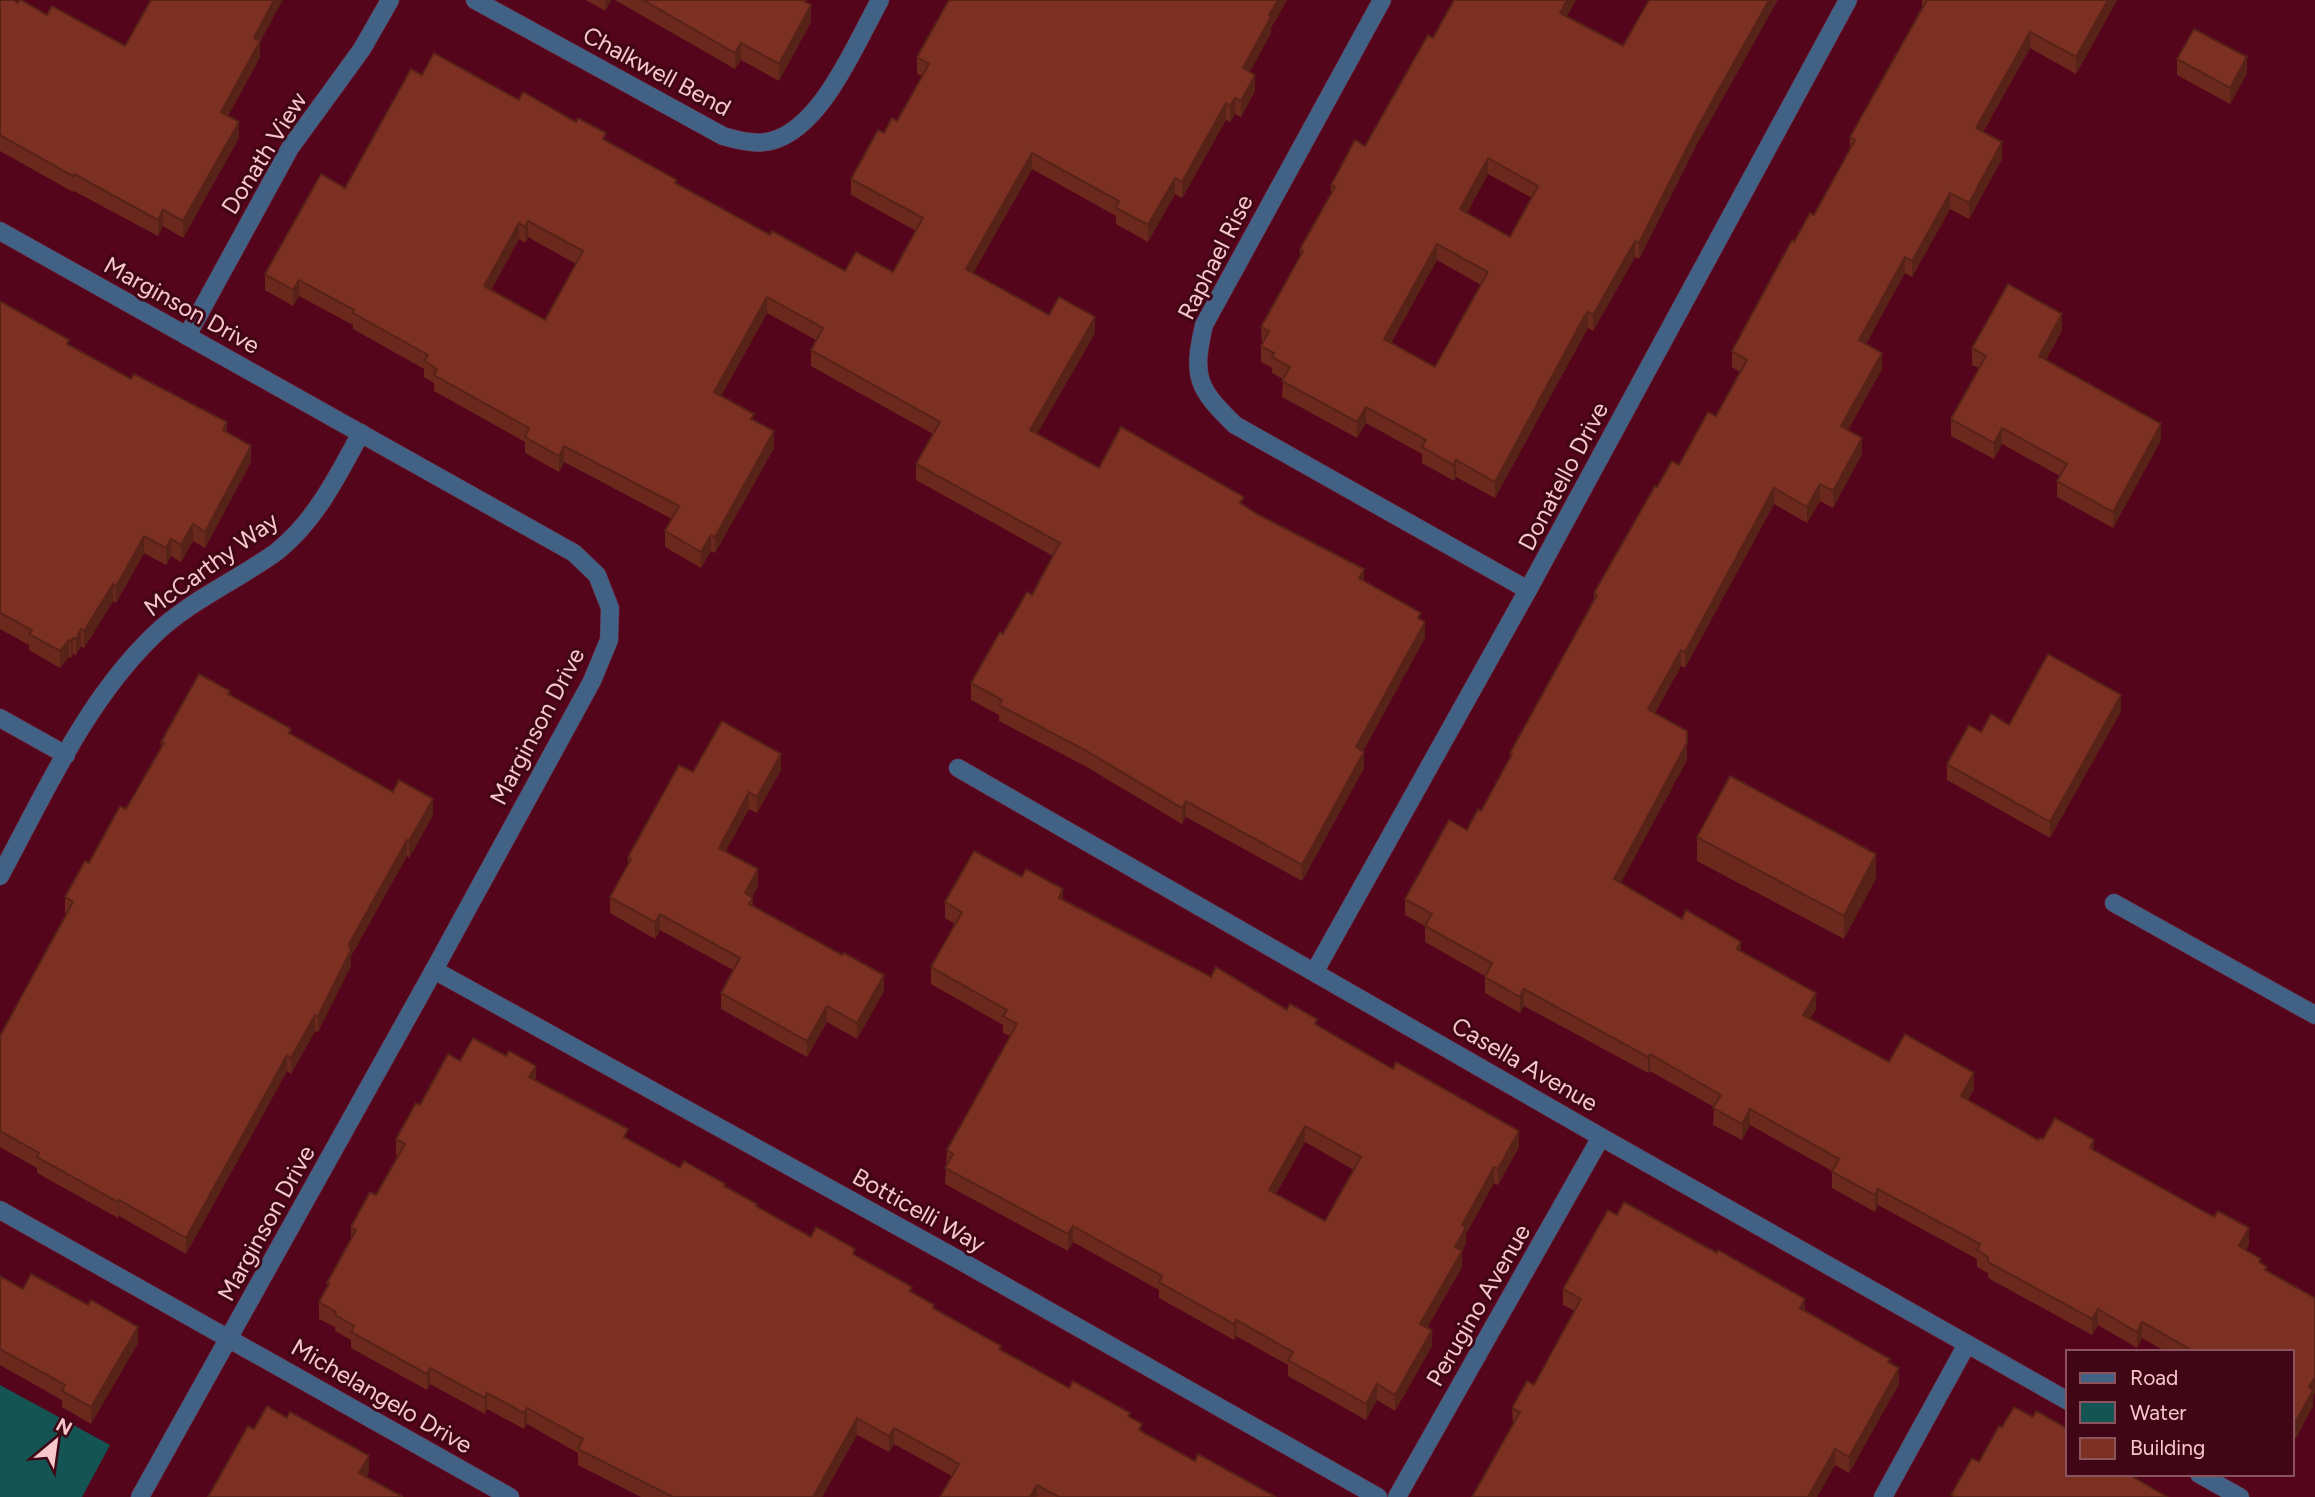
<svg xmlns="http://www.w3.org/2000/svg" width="2315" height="1497" viewBox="0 0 2315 1497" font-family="Figtree,sans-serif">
	<rect width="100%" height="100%" fill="#54041b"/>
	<polygon fill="#145452" points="0,1385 110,1445 82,1497 0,1497"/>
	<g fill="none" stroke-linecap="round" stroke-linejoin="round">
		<g stroke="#71273b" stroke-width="19">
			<g id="minor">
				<path d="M475,0l248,136c15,4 32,9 48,5 51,-13 85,-98 109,-141"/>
				<path d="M1382,0l-178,325c-12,52 -7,63 31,100l293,165"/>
				<polyline points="0,231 574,553 597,575 610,608 609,640 592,681 434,970 140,1497"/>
				<polyline points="187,336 290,148 362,49 390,0"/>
				<polyline points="0,718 66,755"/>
				<polyline points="958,768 1601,1137 2068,1401"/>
				<path d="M0,876c45,-83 85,-174 153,-240 27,-27 64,-46 96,-66 10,-7 22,-13 31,-21 37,-31 58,-74 81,-116"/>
				<polyline points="2114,903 2315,1015"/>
				<polyline points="434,970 959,1260 1378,1497"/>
				<polyline points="1315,971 1528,590 1848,0"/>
				<polyline points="0,1210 510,1497"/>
				<polyline points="2199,1474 2240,1497"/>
				<polyline points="1397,1497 1601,1137"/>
				<polyline points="1883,1497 1967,1344"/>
			</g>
		</g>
		<use href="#minor" stroke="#416185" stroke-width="18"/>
	</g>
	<g fill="#6b291d" fill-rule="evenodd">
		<polygon points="0,0 47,15 125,46 260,42 260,57 228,116 239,138 183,238 163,226 158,236 74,191 73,192 0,151"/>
		<polygon points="586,0 611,0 605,11"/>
		<polygon points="615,0 807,0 806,2 811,22 779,81 741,60 735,69"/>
		<path d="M949,0h338l-16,28v5l-22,39 6,19 -14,26 -6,-3 -5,8 -4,-2 -44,78 -7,-4 -27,48 -32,-18v-8l-84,-47 -59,104 76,42 46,18 -58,101 62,34 145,37 120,76 57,39 4,18 -62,113 1,17 -62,113 -116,-64 -4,7 -97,-58 -86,-45v-6l-28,-15v-17l32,-49 29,-39 21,-39 -137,-76v-16l17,-30 -122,-68v-16l5,-10 -49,-27 -46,83 33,24 20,28 -59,105 -4,-2 -10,17 -36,-21v-16l7,-12 -108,-57 -5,10 -34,-19v-11l-91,-51v-8l-10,-6v-8l-71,-40v-4l-54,-29 -6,10 -28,-16v-16l80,-86 77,-113 97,25 87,41 71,43 93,51 75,36 48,1 23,-41 -65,-36v-16l33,-46 13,-12 25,-45 -5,-2v-17zM528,237l48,27 -31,56 -54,-30 28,-51 6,4z"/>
		<path d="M1454,0h122l-9,16 128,132 -56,111 -4,-2 -42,74 -5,-3 -4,6 -89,164 -39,-21 -2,4 -32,-18v-9l-56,-31 -9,15 -75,-41 1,-18 -11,-6v-5l-11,-6v-16l1,-2 -1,-17 39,-70v-8l31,-55v-9l34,-39 68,-108zM1488,174l44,24 -22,39 -43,-24zM1437,260l44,25 -46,82 -44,-24z"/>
		<polygon points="1922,0 2117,0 2076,74 2030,48 1983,132 2002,159 1969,219 1950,209 1912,277 1905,273 1866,344 1882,369 1848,430 1862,454 1833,508 1820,501 1807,523 1774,504 1685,668 1681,666 1655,713 1687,760 1620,883 1741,952 1816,1009 1810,1019 1889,1062 1974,1089 1968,1100 2038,1140 2043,1139 2094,1150 2249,1244 2246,1250 2261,1263 2267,1271 2315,1298 2315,1393 2313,1396 2313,1406 2296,1438 2292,1436 2292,1352 2166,1352 2142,1338 2137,1348 2098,1325 2092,1335 1988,1278 1988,1273 1977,1267 1977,1259 1878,1205 1875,1212 1832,1188 1832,1171 1750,1125 1742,1140 1713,1125 1714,1107 1650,1071 1648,1073 1524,1006 1520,1013 1485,993 1485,976 1425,942 1425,926 1405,915 1405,899 1467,830 1481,811 1510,758 1510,753 1594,600 1594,593 1657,487 1679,465 1716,416 1740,372 1732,367 1732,351 1794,242 1814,215 1850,149 1850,137 1922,7"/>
		<polygon points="2177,59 2247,73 2230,104 2177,75"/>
		<polygon points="0,301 69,345 227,433 251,462 205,548 193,541 181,562 171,556 166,565 144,553 116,603 113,601 84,648 81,646 76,655 73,654 71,658 69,657 60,668 29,650 29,645 0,629"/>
		<polygon points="2062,330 2046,360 2161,440 2113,528 2057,497 2057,481 2060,476 2002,444 1994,459 1951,436 1951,419 1979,368 1972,365 1972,348"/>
		<polygon points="230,694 291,735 433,815 409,858 407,856 351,956 351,966 318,1032 315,1031 291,1074 287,1071 186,1254 119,1216 118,1218 37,1173 37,1168 0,1147 0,1036 67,914 65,913 65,897 126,809 161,747 161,742"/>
		<polygon points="2121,711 2050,838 1947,780 1947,764 1981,732 2009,725"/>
		<polygon points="781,770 757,813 749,809 725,851 758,886 752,897 753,906 884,991 857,1039 827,1022 807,1057 721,1009 721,993 733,970 660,930 655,939 610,913 610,897 628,864 628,857 693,772"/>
		<polygon points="1697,837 1876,878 1844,939 1697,861"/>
		<path d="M1022,877l189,100 76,33 30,15 202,122 -21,38 -4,-2 -28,51v9l-4,8v16l-35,61 5,18 -37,65 -18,-11 -11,20 -78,-44v-11l-52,-29 -2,4 -75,-42v-8l-86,-48 -5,9 -123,-67 2,-34 63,-114 -7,-3v-8l-72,-41v-17l24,-43 -10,-6v-16zM1305,1142l49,28 -29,51 -49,-27z"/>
		<polygon points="506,1056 536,1081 628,1139 680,1168 725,1187 757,1207 811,1237 855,1255 934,1308 1001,1350 1069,1388 1130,1418 1142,1431 1195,1461 1276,1497 940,1497 952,1476 894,1444 889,1452 857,1435 822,1497 641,1497 578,1465 578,1453 527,1424 524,1429 487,1409 485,1414 430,1384 427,1390 351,1348 351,1340 335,1331 335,1327 319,1319 319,1302 327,1288 327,1283 351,1240 351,1227 376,1195 398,1156 396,1155 396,1139 420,1105 460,1061"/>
		<polygon points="0,1276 23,1289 138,1343 91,1424 62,1407 62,1400 0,1365"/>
		<polygon points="1563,1289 1805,1311 1890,1363 1899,1384 1849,1473 1835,1465 1817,1497 1472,1497 1513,1424 1512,1408 1534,1385 1575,1311 1563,1305"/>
	</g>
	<g fill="#572218">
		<polygon points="274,0 283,0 260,42 260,57 221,128 221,112 254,38"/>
		<polygon points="605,0 611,0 605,11"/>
		<polygon points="1278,0 1287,0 1271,28 1271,33 1243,85 1243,68"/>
		<polygon points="1567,0 1576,0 1560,29 1560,13"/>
		<polygon points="1769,0 1778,0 1695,148 1639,259 1639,243 1695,132"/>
		<polygon points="2108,0 2117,0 2076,74 2076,57"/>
		<polygon points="811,5 811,22 779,81 779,64"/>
		<polygon points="2030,32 2030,48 1976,144 1976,128"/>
		<polygon points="741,43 741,60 735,69 735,53"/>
		<polygon points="2247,57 2247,73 2230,104 2230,88"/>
		<polygon points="1255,75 1255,91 1241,117 1241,101"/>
		<polygon points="1235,98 1235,114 1230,122 1230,106"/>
		<polygon points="1226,103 1226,120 1182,198 1182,182"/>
		<polygon points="239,122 239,138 183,238 183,221"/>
		<polygon points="2002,142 2002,159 1969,219 1969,203"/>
		<polygon points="1032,153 1032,169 966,286 966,269"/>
		<polygon points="1488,158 1488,174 1460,225 1460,209"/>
		<polygon points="1175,178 1175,194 1148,242 1148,225"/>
		<polygon points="1950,193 1950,209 1912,277 1912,261"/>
		<polygon points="163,210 163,226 158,236 158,220"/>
		<polygon points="528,221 528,237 525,243 525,227"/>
		<polygon points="519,223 519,239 484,302 484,286"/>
		<polygon points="1635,241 1635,257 1593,331 1593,315"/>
		<polygon points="1437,244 1437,260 1384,355 1384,339"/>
		<polygon points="1905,257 1905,273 1859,356 1859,340"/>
		<polygon points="299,280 299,296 293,306 293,290"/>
		<polygon points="767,297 767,313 714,408 714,392"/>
		<polygon points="1588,312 1588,328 1495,498 1495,482"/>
		<polygon points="2062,314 2062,330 2039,372 2039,356"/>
		<polygon points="1095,317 1095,333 1030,446 1030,430"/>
		<polygon points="1882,353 1882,369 1841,442 1841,426"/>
		<polygon points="1366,407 1366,423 1357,438 1357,422"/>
		<polygon points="227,422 227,439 223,430"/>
		<polygon points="2161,424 2161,440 2113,528 2113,512"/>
		<polygon points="2002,428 2002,444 1994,459 1994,443"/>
		<polygon points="774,431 774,448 715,553 715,537"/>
		<polygon points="1862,438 1862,454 1833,508 1833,491"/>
		<polygon points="251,446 251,462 205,548 205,532"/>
		<polygon points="564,446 564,462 559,472 559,456"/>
		<polygon points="1456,460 1456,477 1454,481 1454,465"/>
		<polygon points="1820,484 1820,501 1807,523 1807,507"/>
		<polygon points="1774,488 1774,504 1685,668 1685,652"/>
		<polygon points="193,524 193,541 181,562 181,545"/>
		<polygon points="711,535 711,551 701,568 701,552"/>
		<polygon points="144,536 144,553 116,603 116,587"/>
		<polygon points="171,539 171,556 166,565 166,548"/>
		<polygon points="1364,569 1364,586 1359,578"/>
		<polygon points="113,584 113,601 84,648 84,631"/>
		<polygon points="1425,622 1425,638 1356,764 1356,747"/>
		<polygon points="81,629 81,646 76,655 76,639"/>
		<polygon points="73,638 73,654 71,658 71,641"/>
		<polygon points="69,640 69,657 60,668 60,651"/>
		<polygon points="1681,650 1681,666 1648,725 1648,709"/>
		<polygon points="2121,695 2121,711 2050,838 2050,822"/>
		<polygon points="1687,743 1687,760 1614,896 1614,879"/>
		<polygon points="1364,752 1364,768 1302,881 1302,865"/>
		<polygon points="781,754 781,770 757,813 757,797"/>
		<polygon points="749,792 749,809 719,864 719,848"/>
		<polygon points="433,799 433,815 409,858 409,841"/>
		<polygon points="1186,801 1186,817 1182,824 1182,808"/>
		<polygon points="407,840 407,856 351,956 351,966 318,1032 318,1016 349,944"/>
		<polygon points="1876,854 1876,878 1844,939 1844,916"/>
		<polygon points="758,869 758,886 745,910 745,893"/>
		<polygon points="1063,889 1063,906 1059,898"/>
		<polygon points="660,914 660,930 655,939 655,922"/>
		<polygon points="1741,942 1741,958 1737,949"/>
		<polygon points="884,975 884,991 857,1039 857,1023"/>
		<polygon points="1524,989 1524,1006 1520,1013 1520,997"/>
		<polygon points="1816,993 1816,1009 1803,1031 1803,1015"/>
		<polygon points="827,1006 827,1022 807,1057 807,1041"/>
		<polygon points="315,1015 315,1031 291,1074 291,1058"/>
		<polygon points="1650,1054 1650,1071 1648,1073 1648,1057"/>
		<polygon points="287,1055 287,1071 186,1254 186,1238"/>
		<polygon points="536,1066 536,1082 529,1077"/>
		<polygon points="1974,1073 1974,1089 1961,1113 1961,1096"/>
		<polygon points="1750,1109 1750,1125 1742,1140 1742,1124"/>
		<polygon points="1305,1126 1305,1142 1269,1206 1269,1190"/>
		<polygon points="1519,1131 1519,1147 1498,1185 1498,1169"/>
		<polygon points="2094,1140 2094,1156 2090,1148"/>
		<polygon points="1494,1167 1494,1183 1466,1234 1466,1243 1455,1263 1455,1247 1462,1225"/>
		<polygon points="1878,1189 1878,1205 1875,1212 1875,1195"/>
		<polygon points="119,1200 119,1216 118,1218 118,1202"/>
		<polygon points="1073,1226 1073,1242 1068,1251 1068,1234"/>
		<polygon points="2249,1228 2249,1244 2239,1263 2239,1246"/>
		<polygon points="1462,1251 1462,1267 1420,1340 1420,1324"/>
		<polygon points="1805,1299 1805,1316 1800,1308"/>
		<polygon points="2098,1309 2098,1325 2092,1335 2092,1319"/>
		<polygon points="1236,1320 1236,1336 1234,1340 1234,1324"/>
		<polygon points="2142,1322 2142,1338 2137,1348 2137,1332"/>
		<polygon points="138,1327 138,1343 91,1424 91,1407"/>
		<polygon points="1432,1330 1432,1346 1395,1411 1395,1395"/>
		<polygon points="430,1368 430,1384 427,1390 427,1374"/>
		<polygon points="1899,1368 1899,1384 1849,1473 1849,1457"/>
		<polygon points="2315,1377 2315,1393 2313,1396 2313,1406 2296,1438 2296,1421 2309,1387"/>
		<polygon points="1377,1384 1377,1400 1366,1420 1366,1404"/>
		<polygon points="487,1393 487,1409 485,1414 485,1398"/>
		<polygon points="527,1408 527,1424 524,1429 524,1413"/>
		<polygon points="857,1418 857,1435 822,1497 813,1497"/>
		<polygon points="894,1428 894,1444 889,1452 889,1436"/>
		<polygon points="1835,1449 1835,1465 1817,1497 1808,1497"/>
		<polygon points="369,1456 369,1473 359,1489 359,1473"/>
		<polygon points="1037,1485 1037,1497 1030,1497"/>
	</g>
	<g fill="#7c3022" stroke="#572218" stroke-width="2" fill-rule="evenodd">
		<polygon points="0,0 13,0 18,3 19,0 21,0 47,15 52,6 125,46 151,0 274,0 254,38 260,41 221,112 239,122 183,221 163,210 158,220 74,174 73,176 0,135"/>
		<polygon points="643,0 802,0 811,5 779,64 741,43 735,53"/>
		<path d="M949,0h329l-9,15 2,2 -28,51 12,7 -14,26 -6,-3 -5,8 -4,-3 -44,79 -7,-4 -27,47 -32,-17 3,-7 -87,-48 -66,116 83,46 10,-18 36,20 -65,113 69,38 22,-41 123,70 -4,6 17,11 107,55 -5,9 62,35 -3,5 7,4 -69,125 8,5 -62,113 -116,-64 -4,7 -97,-58 -86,-45 3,-5 -31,-17 29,-51 3,2 24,-42 5,3 28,-52 -144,-79 24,-42 -129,-72 12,-22 -56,-31 -53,95 40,22 -3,5 23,12 -59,106 -4,-2 -10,17 -36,-21 14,-25 -115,-60 -5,10 -34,-19 4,-9 -95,-53 3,-6 -13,-8 4,-6 -75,-42 1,-3 -55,-30 -6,10 -28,-16 56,-100 24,14 66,-119 11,6 12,-22 85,47 4,-8 53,30 2,-4 28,15 -3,6 74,41 -2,3 95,52 2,-4 73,40 11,-19 37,20 30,-54 -72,-39 27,-49 6,3 8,-15 5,3 32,-57 -12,-7zM528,221l55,30 -38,69 -61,-34 35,-63 6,4z"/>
		<path d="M1454,0h113l-7,13 63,33 26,-46h120l-74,132 -56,111 -4,-2 -42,74 -5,-3 -4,5 -89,165 -39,-22 -2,5 -32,-18 4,-7 -60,-33 -9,15 -75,-41 8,-14 -18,-10 2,-4 -13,-7 8,-15 -8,-4 42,-76 -3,-2 35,-62 -4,-2 24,-45 10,6 63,-111 5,3zM1488,158l50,28 -28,51 -50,-28zM1437,244l51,28 -53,95 -51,-28z"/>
		<polygon points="1927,0 2108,0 2076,57 2030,32 1976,128 2002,142 1969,203 1950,193 1912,261 1905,257 1859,340 1882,353 1841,426 1862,438 1833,491 1820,484 1807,507 1774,488 1685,652 1681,650 1648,709 1687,731 1687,743 1614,879 1682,919 1686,910 1741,942 1737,949 1816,993 1803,1015 1889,1062 1905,1034 1974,1073 1961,1096 2038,1140 2040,1138 2043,1139 2055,1118 2094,1140 2090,1148 2214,1217 2218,1211 2249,1228 2239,1246 2261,1259 2259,1262 2267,1267 2265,1270 2315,1298 2315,1377 2309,1387 2313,1390 2296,1421 2292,1419 2292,1352 2195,1352 2142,1322 2137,1332 2098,1309 2092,1319 1988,1262 1988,1257 1977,1250 1980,1244 1878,1189 1875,1195 1832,1172 1839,1159 1750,1109 1742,1124 1713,1108 1721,1095 1650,1054 1648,1057 1524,989 1520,997 1485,977 1492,963 1425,926 1432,914 1405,899 1449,820 1467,830 1478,809 1481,811 1512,754 1510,753 1597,595 1594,593 1655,486 1657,487 1672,461 1679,465 1708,412 1716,416 1747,360 1732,351 1792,240 1794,242 1810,213 1814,215 1855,140 1850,137"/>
		<polygon points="2194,29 2247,57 2230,88 2177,59"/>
		<polygon points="2008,284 2062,314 2039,356 2161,424 2113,512 2057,481 2067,464 2002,428 1994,443 1951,419 1986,356 1972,348"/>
		<polygon points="0,301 69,340 67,344 131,379 134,374 227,422 223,430 251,446 205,532 193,524 181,545 171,539 166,548 144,536 116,587 113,584 84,631 81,629 76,639 73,638 71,641 69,640 60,651 29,634 32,630 0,613"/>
		<polygon points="2048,654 2121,695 2050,822 1947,764 1969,725 1981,732 1991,714 2009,725"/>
		<polygon points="199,674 230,691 228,694 291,729 289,733 393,792 399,780 433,799 409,841 407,840 349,944 351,950 318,1016 315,1015 291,1058 287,1055 186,1238 119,1200 118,1202 37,1157 39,1153 0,1131 0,1036 73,902 65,897 85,861 89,863 120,806 126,809 164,743 161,742"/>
		<polygon points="722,721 781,754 757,797 749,792 719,848 758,869 745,893 753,898 749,904 842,955 844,953 884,975 857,1023 827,1006 807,1041 721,993 740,958 660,914 655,922 610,897 631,859 628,857 679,765 693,772"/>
		<polygon points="1730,776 1876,854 1844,916 1697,837"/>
		<path d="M974,851l48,26 4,-8 37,20 -4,9 152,79 5,-10 71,43 3,-6 27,15 -2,5 78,45 3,-7 123,69 -21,38 -4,-2 -32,58 4,2 -11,20 7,4 -42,73 12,6 -37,65 -18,-11 -11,20 -78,-44 5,-8 -57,-32 -2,4 -75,-42 3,-6 -89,-50 -5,8 -123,-66 8,-14 -6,-4 70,-126 -14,-8 4,-6 -76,-43 31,-55 -17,-10zM1305,1126l56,31 -36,64 -56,-31z"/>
		<polygon points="473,1038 506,1056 509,1051 536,1066 529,1077 628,1129 624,1137 680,1168 684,1161 725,1184 724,1186 757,1204 756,1206 811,1237 816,1227 855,1249 853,1254 912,1287 910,1291 934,1305 933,1308 1001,1346 999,1349 1069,1388 1073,1381 1130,1413 1128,1416 1142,1424 1139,1430 1195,1461 1198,1454 1276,1497 1059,1497 1037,1485 1030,1497 940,1497 959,1464 894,1428 889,1436 857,1418 813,1497 673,1497 578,1449 583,1439 527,1408 524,1413 487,1393 485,1398 430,1368 427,1374 351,1332 354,1326 335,1315 336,1312 319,1302 329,1284 327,1283 356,1230 351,1227 370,1192 376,1195 405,1144 396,1139 416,1103 420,1105 448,1054 460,1061"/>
		<polygon points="1624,1202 1717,1253 1718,1250 1805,1299 1800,1308 1890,1359 1888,1362 1899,1368 1849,1457 1835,1449 1808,1497 1472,1497 1520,1412 1512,1408 1527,1381 1534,1385 1581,1299 1563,1289 1608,1210 1617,1215"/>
		<polygon points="31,1274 88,1305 91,1300 138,1327 91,1407 62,1391 65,1385 0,1349 0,1276 23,1289"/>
		<polygon points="267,1406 287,1418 290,1412 369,1456 359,1473 403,1497 208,1497 248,1426 254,1429"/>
		<polygon points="2014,1407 2033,1417 2036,1411 2068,1429 2068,1474 2128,1474 2167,1497 1956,1497 1951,1495 1972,1458 1979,1462 1999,1426 2002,1427"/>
	</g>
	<g text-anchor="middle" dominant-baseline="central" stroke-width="6" stroke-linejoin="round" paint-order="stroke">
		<g font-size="24" fill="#f7c7cb" stroke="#410615">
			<text transform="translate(657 71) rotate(28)">Chalkwell Bend</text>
			<text transform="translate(264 153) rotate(-58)">Donath View</text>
			<text transform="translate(1215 257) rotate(-63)">Raphael Rise</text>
			<text transform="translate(182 305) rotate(29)">Marginson Drive</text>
			<text transform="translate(1563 476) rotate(-62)">Donatello Drive</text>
			<text transform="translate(211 564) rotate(-36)">McCarthy Way</text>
			<text transform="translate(537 726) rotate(-62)">Marginson Drive</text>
			<text transform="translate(1525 1064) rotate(30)">Casella Avenue</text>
			<text transform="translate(919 1210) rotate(29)">Botticelli Way</text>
			<text transform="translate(266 1223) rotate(-61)">Marginson Drive</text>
			<text transform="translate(1478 1305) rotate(-60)">Perugino Avenue</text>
			<text transform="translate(382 1396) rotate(30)">Michelangelo Drive</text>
		</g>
	</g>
	<rect x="2066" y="1350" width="228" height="126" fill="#410615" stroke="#8a535e" stroke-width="2"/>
	<rect x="2080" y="1373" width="35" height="10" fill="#416185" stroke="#8a535e" stroke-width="2"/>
	<text x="2130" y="1385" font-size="21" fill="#f7c7cb">Road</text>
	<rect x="2080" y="1402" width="35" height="21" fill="#145452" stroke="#8a535e" stroke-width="2"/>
	<text x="2130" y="1420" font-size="21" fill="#f7c7cb">Water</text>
	<rect x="2080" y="1438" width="35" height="21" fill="#7c3022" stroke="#8a535e" stroke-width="2"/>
	<text x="2130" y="1455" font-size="21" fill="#f7c7cb">Building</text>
	<g transform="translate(56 1441) rotate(29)" stroke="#410615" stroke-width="5" paint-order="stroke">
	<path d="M0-5L12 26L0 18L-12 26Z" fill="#f7c7cb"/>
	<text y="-10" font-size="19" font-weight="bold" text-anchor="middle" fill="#f7c7cb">N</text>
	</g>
</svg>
